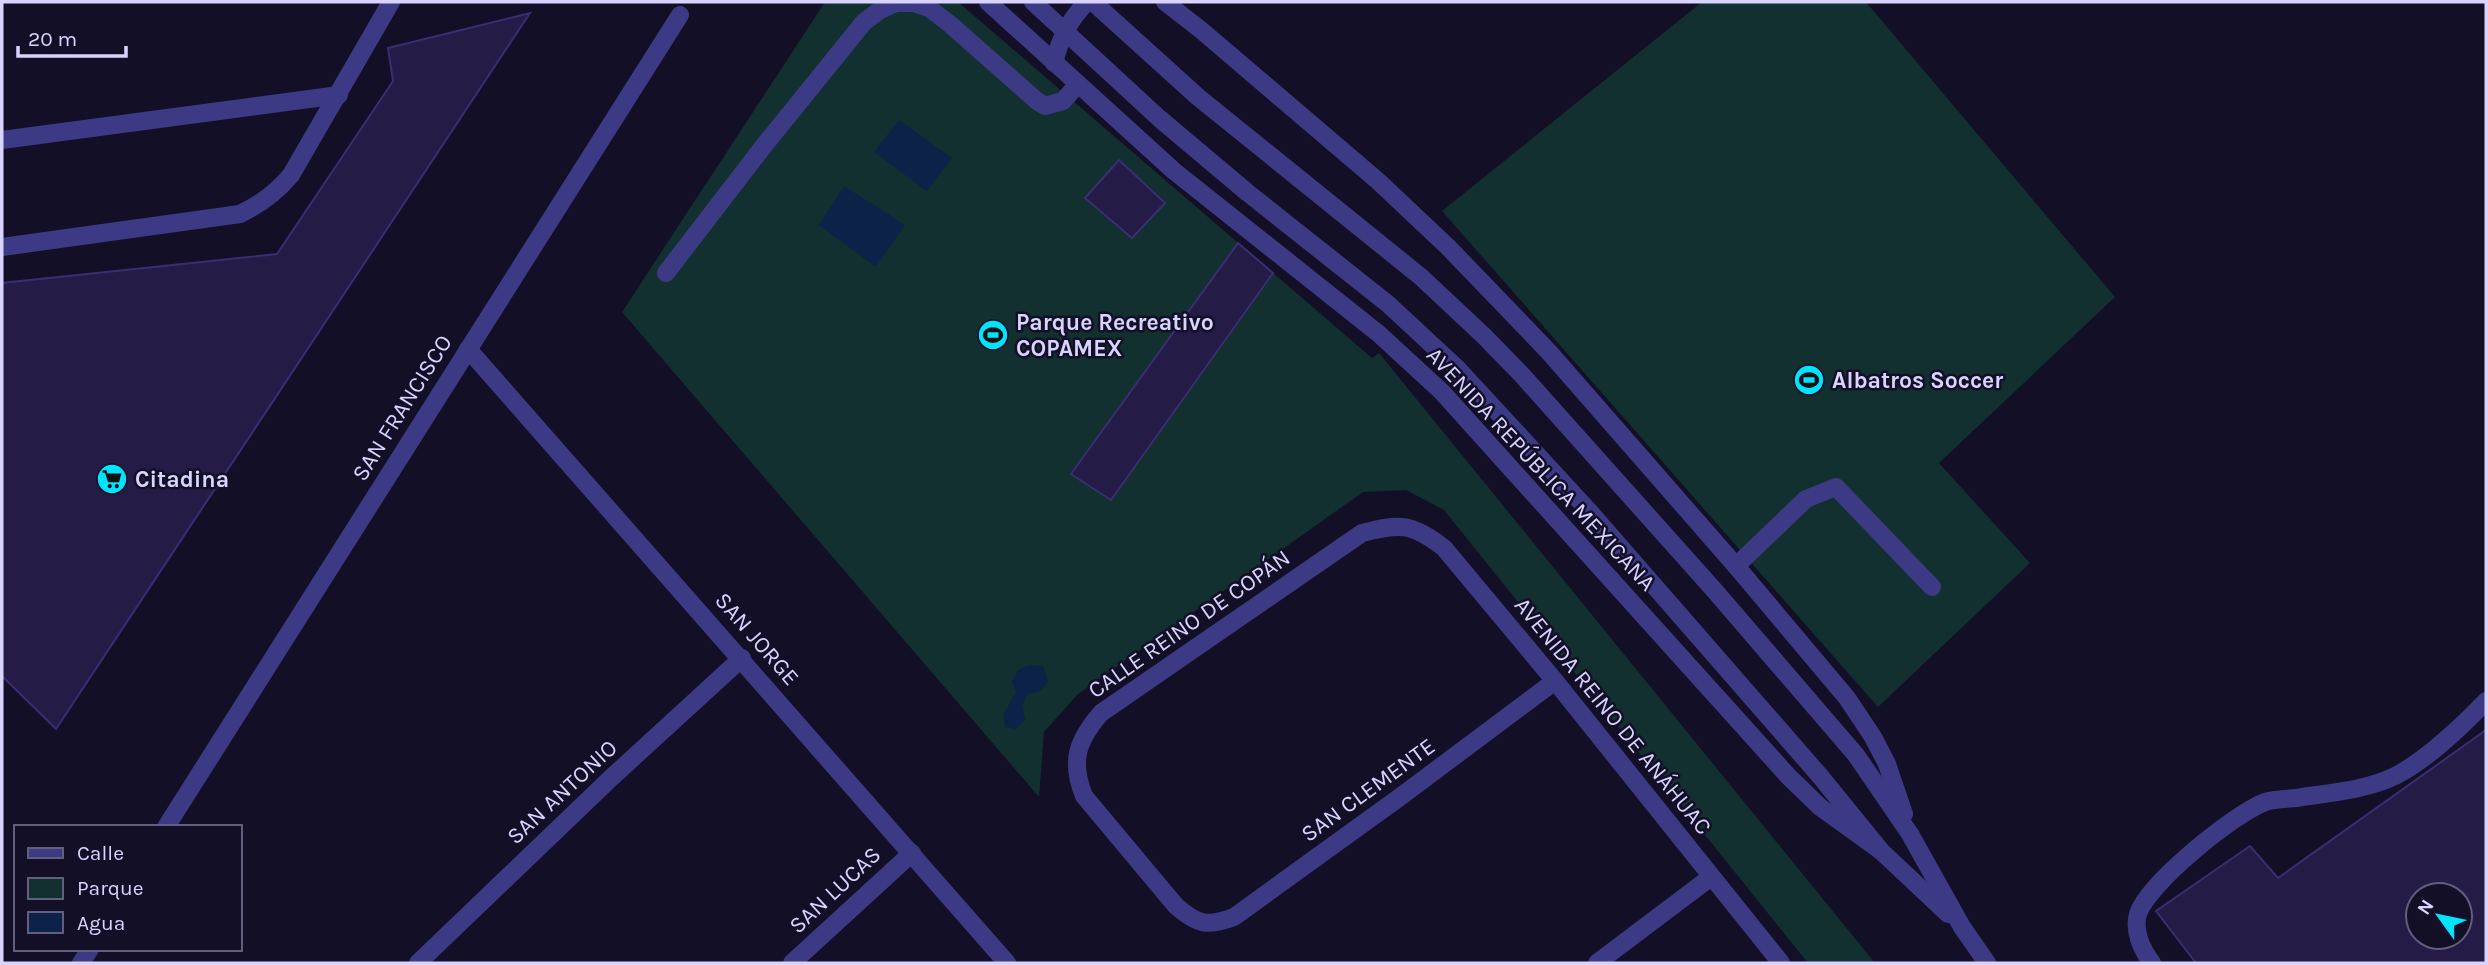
<svg xmlns="http://www.w3.org/2000/svg" width="2488" height="965" viewBox="0 0 2488 965" font-family="Karla,sans-serif">
	<rect width="100%" height="100%" fill="#130f26"/>
	<g fill="#12302f">
		<polygon points="825,2 958,2 1372,358 1379,353 1875,963 1808,963 1444,510 1406,490 1363,492 1078,694 1044,732 1039,797 622,312"/>
		<polygon points="1702,2 1866,2 2115,297 1939,463 2030,563 1878,707 1442,211"/>
	</g>
	<g fill="#0c2248">
		<polygon points="899,120 952,158 927,191 874,152"/>
		<polygon points="844,186 905,225 876,267 819,225"/>
		<polygon points="1029,665 1043,666 1048,682 1039,692 1027,694 1022,706 1025,719 1016,729 1005,727 1003,715 1016,692 1012,681 1018,670"/>
	</g>
	<g fill="#241b47" stroke="#3b2d73" stroke-width="2" fill-rule="evenodd">
		<polygon points="530,13 56,729 2,676 2,283 277,254 393,81 388,48"/>
		<polygon points="1119,160 1165,203 1132,238 1085,198"/>
		<polygon points="1238,243 1273,273 1111,500 1071,474"/>
		<path d="M2486,730v233h-290l-40,-52 94,-65 28,32zM2418,895h42v42h-42z"/>
	</g>
	<g fill="none" stroke-linecap="round" stroke-linejoin="round">
		<g stroke="#3d3a85" stroke-width="18">
			<polyline points="988,2 1174,171 1379,334 1442,392 1789,777 1820,807 1881,851"/>
			<polyline points="1093,2 1198,97 1421,277 1484,336 1522,375 1715,591 1856,755 1910,834 1962,927 1987,963"/>
			<polyline points="1165,2 1201,30 1378,181 1448,247 1549,352 1736,566 1847,698 1873,737 1887,764 1904,814"/>
			<path d="M1054,63c6,-24 15,-43 33,-61"/>
			<polyline points="2,140 339,95"/>
			<path d="M2,247l238,-33c21,-10 36,-21 51,-39l100,-173"/>
			<polyline points="666,273 766,143 864,22 880,10 896,3 913,3 929,8 951,25 1037,101 1045,106 1063,101 1078,84"/>
			<polyline points="468,349 1007,963"/>
			<polyline points="1736,566 1806,499 1836,487 1932,587"/>
			<path d="M1555,681l-155,116 -166,120c-27,10 -36,8 -58,-11l-92,-110c-14,-35 -7,-55 17,-83l261,-180c38,-10 50,-10 82,15l111,133 226,282"/>
			<polyline points="1820,776 1881,851 1948,914"/>
			<polyline points="166,827 680,15"/>
			<polyline points="81,963 90,949"/>
			<polyline points="418,963 611,778 742,658"/>
			<polyline points="792,963 912,853"/>
			<polyline points="1597,963 1711,877"/>
			<path d="M2152,963c-10,-13 -19,-32 -14,-49 10,-31 96,-100 127,-112 9,-3 21,-3 31,-4 32,-5 71,-8 99,-22 30,-15 68,-51 91,-75"/>
		</g>
		<polyline stroke="#3d3a85" stroke-width="18" points="1033,2 1160,119 1248,193 1388,304 1457,368 1589,511 1820,776"/>
	</g>
	<defs>
		<g id="stadium-disc" transform="scale(1.575)"><circle r="9.5" fill="#00e5ff" stroke="#130f26"/><path d="M0-5a6.5 5 0 1 0 0 10a6.5 5 0 1 0 0-10ZM-3.5-1.8h7v3.6h-7Z" fill="#111"/></g>
		<g id="supermarket-disc" transform="scale(1.575)"><circle r="9.5" fill="#00e5ff" stroke="#130f26"/><path d="M-6-5.5h2.5l.6 2H6L4.5 2H-2.5L-4.4-4H-6ZM-1.5 3.2a1.3 1.3 0 1 0 .1 0ZM3 3.2a1.3 1.3 0 1 0 .1 0Z" fill="#111"/></g>
	</defs>
	<g fill-rule="evenodd">
		<use href="#stadium-disc" x="993" y="335"/>
		<use href="#stadium-disc" x="1809" y="380"/>
		<use href="#supermarket-disc" x="112" y="479"/>
	</g>
	<g text-anchor="middle" dominant-baseline="central" stroke-width="5" stroke-linejoin="round" paint-order="stroke">
		<g font-size="23" font-weight="bold" fill="#d9d4ff" stroke="#130f26" text-anchor="start">
			<text x="1016" y="322">Parque Recreativo<tspan x="1016" dy="26">COPAMEX</tspan></text>
			<text x="1832" y="380">Albatros Soccer</text>
			<text x="135" y="479">Citadina</text>
		</g>
		<g font-size="23" fill="#d9d4ff" stroke="#130f26">
			<text transform="translate(402 408) rotate(-58)">SAN FRANCISCO</text>
			<text transform="translate(1541 469) rotate(47)">AVENIDA REPÚBLICA MEXICANA</text>
			<text transform="translate(1189 624) rotate(-35)">CALLE REINO DE COPÁN</text>
			<text transform="translate(757 639) rotate(49)">SAN JORGE</text>
			<text transform="translate(1613 716) rotate(51)">AVENIDA REINO DE ANÁHUAC</text>
			<text transform="translate(1368 790) rotate(-36)">SAN CLEMENTE</text>
			<text transform="translate(562 792) rotate(-43)">SAN ANTONIO</text>
			<text transform="translate(835 890) rotate(-43)">SAN LUCAS</text>
		</g>
	</g>
	<rect width="2488" height="965" fill="none" stroke="#d9d4ff" stroke-width="7"/>
	<rect x="14" y="825" width="228" height="126" fill="#130f26" stroke="#625e7d" stroke-width="2"/>
	<rect x="28" y="848" width="35" height="10" fill="#3d3a85" stroke="#625e7d" stroke-width="2"/>
	<text x="77" y="860" font-size="21" fill="#d9d4ff">Calle</text>
	<rect x="28" y="878" width="35" height="21" fill="#12302f" stroke="#625e7d" stroke-width="2"/>
	<text x="77" y="895" font-size="21" fill="#d9d4ff">Parque</text>
	<rect x="28" y="912" width="35" height="21" fill="#0c2248" stroke="#625e7d" stroke-width="2"/>
	<text x="77" y="930" font-size="21" fill="#d9d4ff">Agua</text>
	<g transform="translate(2439 916) rotate(303)"><circle r="33" fill="#130f26" stroke="#625e7d" stroke-width="2"/>
	<path d="M0-5L12 26L0 18L-12 26Z" fill="#00e5ff"/>
	<text y="-10" font-size="19" font-weight="bold" text-anchor="middle" fill="#d9d4ff">N</text>
	</g>
	<path d="M18 46v10h108v-10" fill="none" stroke="#d9d4ff" stroke-width="3.5"/>
	<text x="28" y="46" font-size="21" fill="#d9d4ff" stroke="#130f26" stroke-width="5" paint-order="stroke">20 m</text>
</svg>
